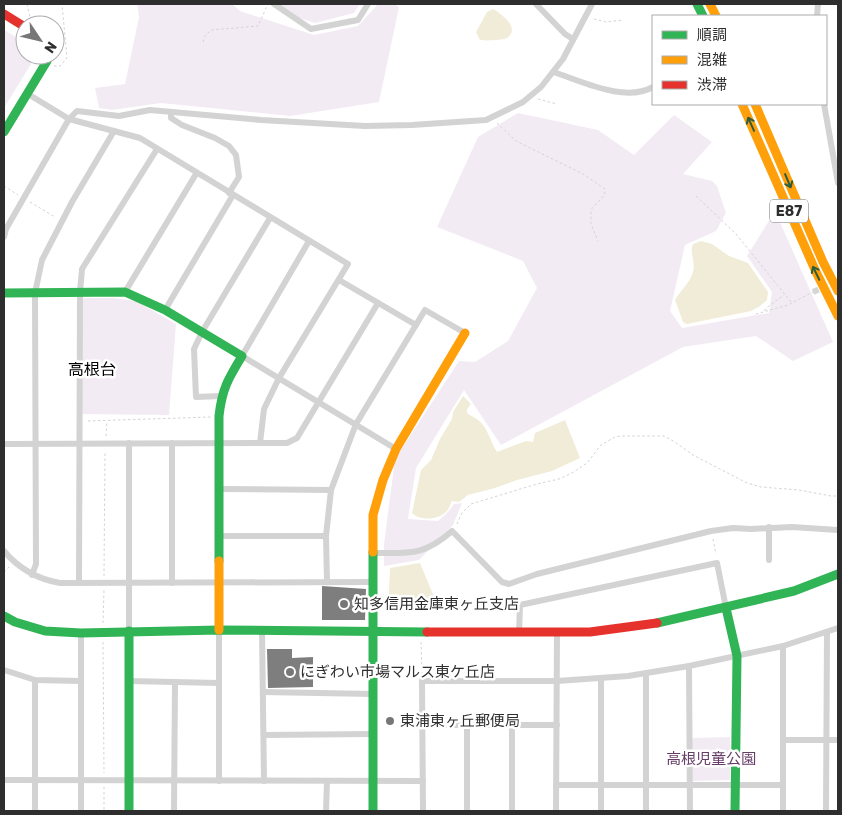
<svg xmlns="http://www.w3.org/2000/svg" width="842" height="815" viewBox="0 0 842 815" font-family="Rubik,'Noto Sans JP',sans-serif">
	<rect width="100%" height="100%" fill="#fff"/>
	<g fill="#f3ebf4">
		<polygon points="137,4 232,4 240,11 314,35 358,26 378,4 394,4 399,7 379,102 290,116 161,103 112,110 99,108 95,88 125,84 139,17"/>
		<polygon points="272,4 360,4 354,13 315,23 287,14"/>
		<path d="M4,30c11,6 21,11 21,25h2l4,9 -27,44z"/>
		<polygon points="518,113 598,130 634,155 674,115 712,142 683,174 712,181 717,186 726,213 716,231 685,245 670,311 682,328 769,313 772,292 747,256 775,211 833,342 793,361 756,336 683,347 501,445 464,390 416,468 408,519 438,521 447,513 454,504 462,503 453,525 419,560 384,566 384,544 395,459 459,361 475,362 508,341 537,288 523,261 437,227 478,137"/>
		<polygon points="79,298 114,298 136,301 176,324 169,415 78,414"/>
		<polygon points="730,737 730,780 693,781 691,738"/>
	</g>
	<g fill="#f1ecd8">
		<path d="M493,9c5,2 8,6 12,9 6,5 11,14 2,20 -3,2 -22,3 -27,2l-4,-8 11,-20z"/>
		<path d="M701,241l11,3 17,12 19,7 20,29 -1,8 -7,6 -9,5 -64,13 -4,-2 -8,-22c5,-9 15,-17 18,-28 3,-10 -4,-19 0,-28z"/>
		<path d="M463,396l8,8 -4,5v4c4,3 7,4 11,7 10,7 12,22 19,32l29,-11 7,1 2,-9 30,-13 15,38 -28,13 -35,9 -22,8 -27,7 -9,7 -7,-1c-2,4 -3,8 -6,11 -8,8 -26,9 -34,1l9,-43 10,-10 9,-21 12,-20 1,-7z"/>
		<polygon points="420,563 437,604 388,613 390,568"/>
	</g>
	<g fill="#7e7e7e">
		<polygon points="322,586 366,589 365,620 322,620"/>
		<polygon points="267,649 292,649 292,658 313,657 313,687 268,688"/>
	</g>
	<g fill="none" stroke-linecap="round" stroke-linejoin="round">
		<polyline stroke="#d5d5d5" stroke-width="6" stroke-dasharray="6 3" stroke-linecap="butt" points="813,292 824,287"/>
		<g stroke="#d3d3d3" stroke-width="1" stroke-dasharray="2.5 2.5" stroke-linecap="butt">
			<polyline points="27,4 30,17 29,20"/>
			<polyline points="594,19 606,22 623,20"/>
			<polyline points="203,42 205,36 211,30 258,26 267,6"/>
			<polyline points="54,66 60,66 67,58 62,4"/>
			<polyline points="538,99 557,104"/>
			<path d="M497,123l19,18 67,33 22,15c1,9 -10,14 -14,21v14l7,17"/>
			<polyline points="4,186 18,195"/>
			<polyline points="696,196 736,234 792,303"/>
			<polyline points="30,202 55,217"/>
			<polyline points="765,311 765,309 784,295"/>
			<polyline points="756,314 788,305 813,292"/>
			<polyline points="88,421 211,417"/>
			<polyline points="106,436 107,421"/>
			<polyline points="457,524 462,513 471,504 537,484 559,479 572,473 587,463 601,445 615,437 621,436 664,436 675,442 693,455 747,483 761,487 799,490 831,496 838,496"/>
			<polyline points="713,539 716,554"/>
			<polyline points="4,572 9,567"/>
			<polyline points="104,576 105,452"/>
			<polyline points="103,623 104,590"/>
			<polyline points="103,642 104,773"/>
			<polyline points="421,642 422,674"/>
			<polyline points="104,787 104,811"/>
		</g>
		<g stroke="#d3d3d3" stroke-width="6">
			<polyline points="274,4 311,29 358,20 368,4"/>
			<polyline points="536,4 565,34 573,39"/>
			<polyline points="817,16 818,4"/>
			<path d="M553,72c29,9 71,31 100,15"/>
			<polyline points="28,94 69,119 140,138 348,264 279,378 264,409 260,443"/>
			<polyline points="824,104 838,183"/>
			<polyline points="171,112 171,118 182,125 215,138 229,146 236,155 239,177 229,193"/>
			<polyline points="4,237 6,229 69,119 77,111 119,116 150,110 261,120 365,126 412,125 486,120 523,102 541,87 563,59 592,4"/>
			<polyline points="309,241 242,356 396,449"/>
			<polyline points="339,280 416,325"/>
			<polyline points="125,292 196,174"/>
			<polyline points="165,310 233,195"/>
			<polyline points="221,396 196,397 194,349 202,332 270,218"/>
			<polyline points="4,444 287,443 297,438 378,303"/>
			<polyline points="219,489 331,490"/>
			<polyline points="219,536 326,536"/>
			<path d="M4,551c15,18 33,28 56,32l313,-1"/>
			<path d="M374,553c35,0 50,3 78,-22l50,51 7,2 28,-10 174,-43 22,-3 18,1 41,-2 46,3"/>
			<polyline points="769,560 769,527"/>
			<polyline points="32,575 36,564 35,293 42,260 72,202 114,131"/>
			<polyline points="327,582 326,536 331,490 356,424 425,310 465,333"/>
			<polyline points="79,583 80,292 82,269 157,149"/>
			<polyline points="172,583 172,443"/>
			<polyline points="219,630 219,781"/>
			<polyline points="262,630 264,781"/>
			<polyline points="129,631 129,443"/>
			<polyline points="519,633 520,605 717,563 726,608"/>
			<polyline points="689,666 690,811"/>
			<polyline points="4,670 35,680 81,681"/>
			<polyline points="35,680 35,811"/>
			<polyline points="129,681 219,683"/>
			<polyline points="263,692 373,694"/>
			<polyline points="422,725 557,725"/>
			<polyline points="467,725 467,811"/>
			<polyline points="264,735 373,734"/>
			<polyline points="783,740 838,740"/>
			<polyline points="4,780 423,781"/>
			<polyline points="556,785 783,785"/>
			<polyline points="81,811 81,633"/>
			<polyline points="174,811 175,682"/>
			<polyline points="326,811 327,781"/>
			<polyline points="423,811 422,681 557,681 628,676 689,666 783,646 838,628"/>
			<polyline points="512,811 512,725"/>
			<polyline points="556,811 557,633"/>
			<polyline points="601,811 601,679"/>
			<polyline points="646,811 646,674"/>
			<polyline points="783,811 783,646"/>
			<polyline points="826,811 827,632"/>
		</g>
		<g stroke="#30b455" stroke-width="9">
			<polyline points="697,4 703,16"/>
			<polyline points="4,132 47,61 48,55"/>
			<path d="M4,293l121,-1 40,18 77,46c-14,23 -20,33 -23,60v145"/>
			<polyline points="373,552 373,811"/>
			<polyline points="726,608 737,656 735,811"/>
			<polyline points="4,616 15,622 45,631 81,633 219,630 427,632"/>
			<polyline points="657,623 794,591 838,574"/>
			<polyline points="129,631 129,811"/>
		</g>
		<g stroke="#ff9f0a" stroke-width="9">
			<polyline points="710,4 716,16"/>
			<polyline points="742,104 816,272 838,316"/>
			<polyline points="755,104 823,262 838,291"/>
			<polyline points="373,552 373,515 383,480 396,449 465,333"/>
			<polyline points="219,561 219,630"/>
		</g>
		<g stroke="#e5322d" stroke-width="9">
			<polyline points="4,14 25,27"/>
			<polyline points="427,632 590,632 657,623"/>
		</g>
	</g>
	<defs><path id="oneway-shaft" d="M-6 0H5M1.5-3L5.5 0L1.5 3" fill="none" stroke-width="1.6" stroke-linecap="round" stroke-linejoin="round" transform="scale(1.25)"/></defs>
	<g stroke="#2f5d3c">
		<use href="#oneway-shaft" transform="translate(751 124) rotate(-114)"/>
		<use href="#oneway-shaft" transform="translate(788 181) rotate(67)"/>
		<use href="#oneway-shaft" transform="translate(816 273) rotate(-116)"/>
	</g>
	<g fill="#777" stroke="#fff" stroke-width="2">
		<circle cx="344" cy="604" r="5"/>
		<circle cx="290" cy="672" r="5"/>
		<circle cx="390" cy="721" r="5"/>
	</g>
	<g text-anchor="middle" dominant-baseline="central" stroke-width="5" stroke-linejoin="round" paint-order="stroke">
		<rect fill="#fff" stroke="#6d6d6d" stroke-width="1" x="770" y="199.5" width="38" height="23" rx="4"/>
		<g font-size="14" font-weight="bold" fill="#2e2e2e">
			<text x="789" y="211">E87</text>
		</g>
		<g font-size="15" fill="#2e2e2e" stroke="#fff" text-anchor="start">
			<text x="354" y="604">知多信用金庫東ヶ丘支店</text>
			<text x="300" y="672">にぎわい市場マルス東ケ丘店</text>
			<text x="400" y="721">東浦東ヶ丘郵便局</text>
		</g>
		<g font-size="15" fill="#663c68" stroke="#fff">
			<text x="711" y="759">高根児童公園</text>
		</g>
		<g font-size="16" fill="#000" stroke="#fff">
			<text x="92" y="369">高根台</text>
		</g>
	</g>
	<rect width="842" height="815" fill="none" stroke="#2e2e2e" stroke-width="10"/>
	<rect x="652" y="15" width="175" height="90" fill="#ffffff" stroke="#ababab"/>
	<rect x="662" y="31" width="25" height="8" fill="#30b455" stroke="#ababab"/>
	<text x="697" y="40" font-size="15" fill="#2e2e2e">順調</text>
	<rect x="662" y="56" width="25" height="8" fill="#ff9f0a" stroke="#ababab"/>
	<text x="697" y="65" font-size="15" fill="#2e2e2e">混雑</text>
	<rect x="662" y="81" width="25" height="8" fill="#e5322d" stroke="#ababab"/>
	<text x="697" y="90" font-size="15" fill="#2e2e2e">渋滞</text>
	<g transform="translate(40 40) rotate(125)"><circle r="24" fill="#ffffff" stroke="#ababab"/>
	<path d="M0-4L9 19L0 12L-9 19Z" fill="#777777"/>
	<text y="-8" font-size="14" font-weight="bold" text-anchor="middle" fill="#2e2e2e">N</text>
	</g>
</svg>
